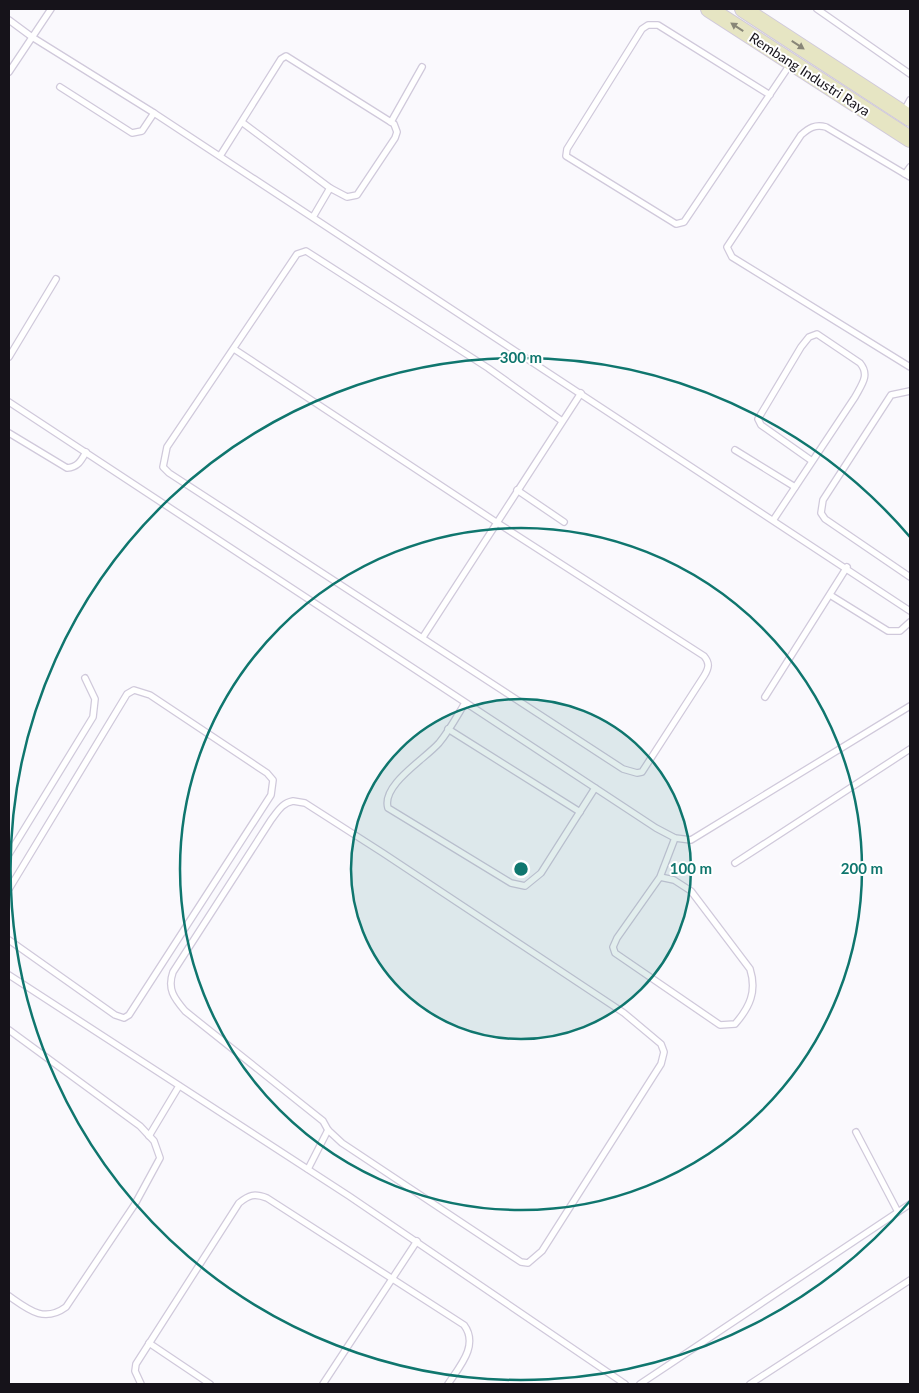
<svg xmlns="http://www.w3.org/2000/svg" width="919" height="1393" viewBox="0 0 919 1393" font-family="Lato,sans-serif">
	<rect width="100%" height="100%" fill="#faf9fd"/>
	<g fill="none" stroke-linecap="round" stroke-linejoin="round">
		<g stroke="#d0c9db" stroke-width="8">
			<g id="lane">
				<polyline points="817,9 910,74"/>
				<polyline points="9,20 32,37 154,113 910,611"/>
				<polyline points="9,72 51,9"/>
				<polyline points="60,87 132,133 142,131 154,113"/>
				<polyline points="770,95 658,25 648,25 642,29 567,149 566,156 676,224 684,222 791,63"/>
				<polyline points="904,111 910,100"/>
				<polyline points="391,122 422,67"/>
				<polyline points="243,123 330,188"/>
				<polyline points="220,156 281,59 286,56 394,124 397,132 395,138 357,195 347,197 330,188 313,217"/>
				<polyline points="905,174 910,167"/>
				<path d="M910,177l-84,-50c-11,-3 -17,1 -25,8l-74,112 5,10 178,110"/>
				<path d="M234,349l262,173 208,134c6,7 5,12 0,20l-62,96 -5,1 -14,-4 -454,-296 -6,-6 4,-20 130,-193 9,-3 182,117 74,53"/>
				<polyline points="9,357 56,279"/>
				<polyline points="910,391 891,395 823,500 821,513 825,519 910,577"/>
				<polyline points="9,402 656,828 675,838 691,840 910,706"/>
				<path d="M9,433l58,35c11,-1 14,-7 19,-16"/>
				<polyline points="735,450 795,487"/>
				<polyline points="517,490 564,522"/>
				<path d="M774,519l81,-122c7,-13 15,-22 5,-34l-43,-29 -8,3 -8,10 -43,72 3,6 51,36"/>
				<polyline points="830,595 888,631 900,631 910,622"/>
				<polyline points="423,637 581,393"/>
				<polyline points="765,697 847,567"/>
				<path d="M465,703c-8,13 -16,28 -26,40 -14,16 -58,42 -51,65l123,75 14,3 16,-13 54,-85"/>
				<polyline points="448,729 580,812"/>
				<path d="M293,801l12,2 78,50 241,160 37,31 3,8 -3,12 -119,187 -14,12 -7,-1 -179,-119 -14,-13 -5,-9 -138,-110c-11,-13 -18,-22 -12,-39l98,-152c7,-9 11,-17 22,-19z"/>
				<polyline points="9,854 93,717 95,699 85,678"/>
				<polyline points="735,863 910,749"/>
				<path d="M660,877l14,3 17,11 59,78c7,22 0,38 -15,55l-15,1 -105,-72 -2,-6 4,-9 43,-61 15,-39"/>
				<polyline points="9,889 127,694 134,690 150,695 267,773 273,780 271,795 129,1015 124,1018 115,1015 9,940"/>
				<polyline points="9,975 349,1196 625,1384"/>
				<path d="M9,1030l131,96 14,15 6,17 -25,46 -69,103c-22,16 -37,3 -57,-11"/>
				<polyline points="856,1132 898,1212"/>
				<polyline points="149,1136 179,1086"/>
				<polyline points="308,1169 328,1130"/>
				<polyline points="149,1343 210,1384"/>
				<path d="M141,1384l-6,-13 1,-7 103,-161c10,-8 15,-10 28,-5l197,127c15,20 -4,41 -16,59"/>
				<polyline points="323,1384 417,1241"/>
				<polyline points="640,1384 910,1204"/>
				<polyline points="750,1384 910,1280"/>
			</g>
		</g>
		<g stroke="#d0c9db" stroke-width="18">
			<g id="secondary">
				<polyline points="709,9 910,139"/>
				<polyline points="743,9 910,118"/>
			</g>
		</g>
		<use href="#lane" stroke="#fff" stroke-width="5.5"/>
		<use href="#secondary" stroke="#e6e5c3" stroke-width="16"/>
	</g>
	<defs><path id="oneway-solid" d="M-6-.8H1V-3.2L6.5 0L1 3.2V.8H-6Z" transform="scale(1.25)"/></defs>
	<g fill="#888677">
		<use href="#oneway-solid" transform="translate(737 27) rotate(-147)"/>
		<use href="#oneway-solid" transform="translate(798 45) rotate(33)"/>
	</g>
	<circle cx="521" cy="869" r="170" fill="#0f766e" fill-opacity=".12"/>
	<g fill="none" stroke="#0f766e" stroke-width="2.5">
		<circle cx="521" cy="869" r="170"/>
		<circle cx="521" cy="869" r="341"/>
		<path d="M910 1201A511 511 0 1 1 910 537"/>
	</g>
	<g text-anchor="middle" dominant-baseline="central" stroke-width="4" stroke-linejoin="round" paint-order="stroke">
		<g font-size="14" fill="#16131a" stroke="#fff">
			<text transform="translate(810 74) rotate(33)">Rembang Industri Raya</text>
		</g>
	</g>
	<circle cx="521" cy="869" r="8" fill="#0f766e" stroke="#fff" stroke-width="2.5"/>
	<g font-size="15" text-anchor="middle" font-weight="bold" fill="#0f766e" stroke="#fff" stroke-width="4" stroke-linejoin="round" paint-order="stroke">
		<text x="521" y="363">300 m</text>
		<text x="691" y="874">100 m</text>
		<text x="862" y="874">200 m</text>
	</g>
	<rect width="919" height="1393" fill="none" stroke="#16131a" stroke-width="20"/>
</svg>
